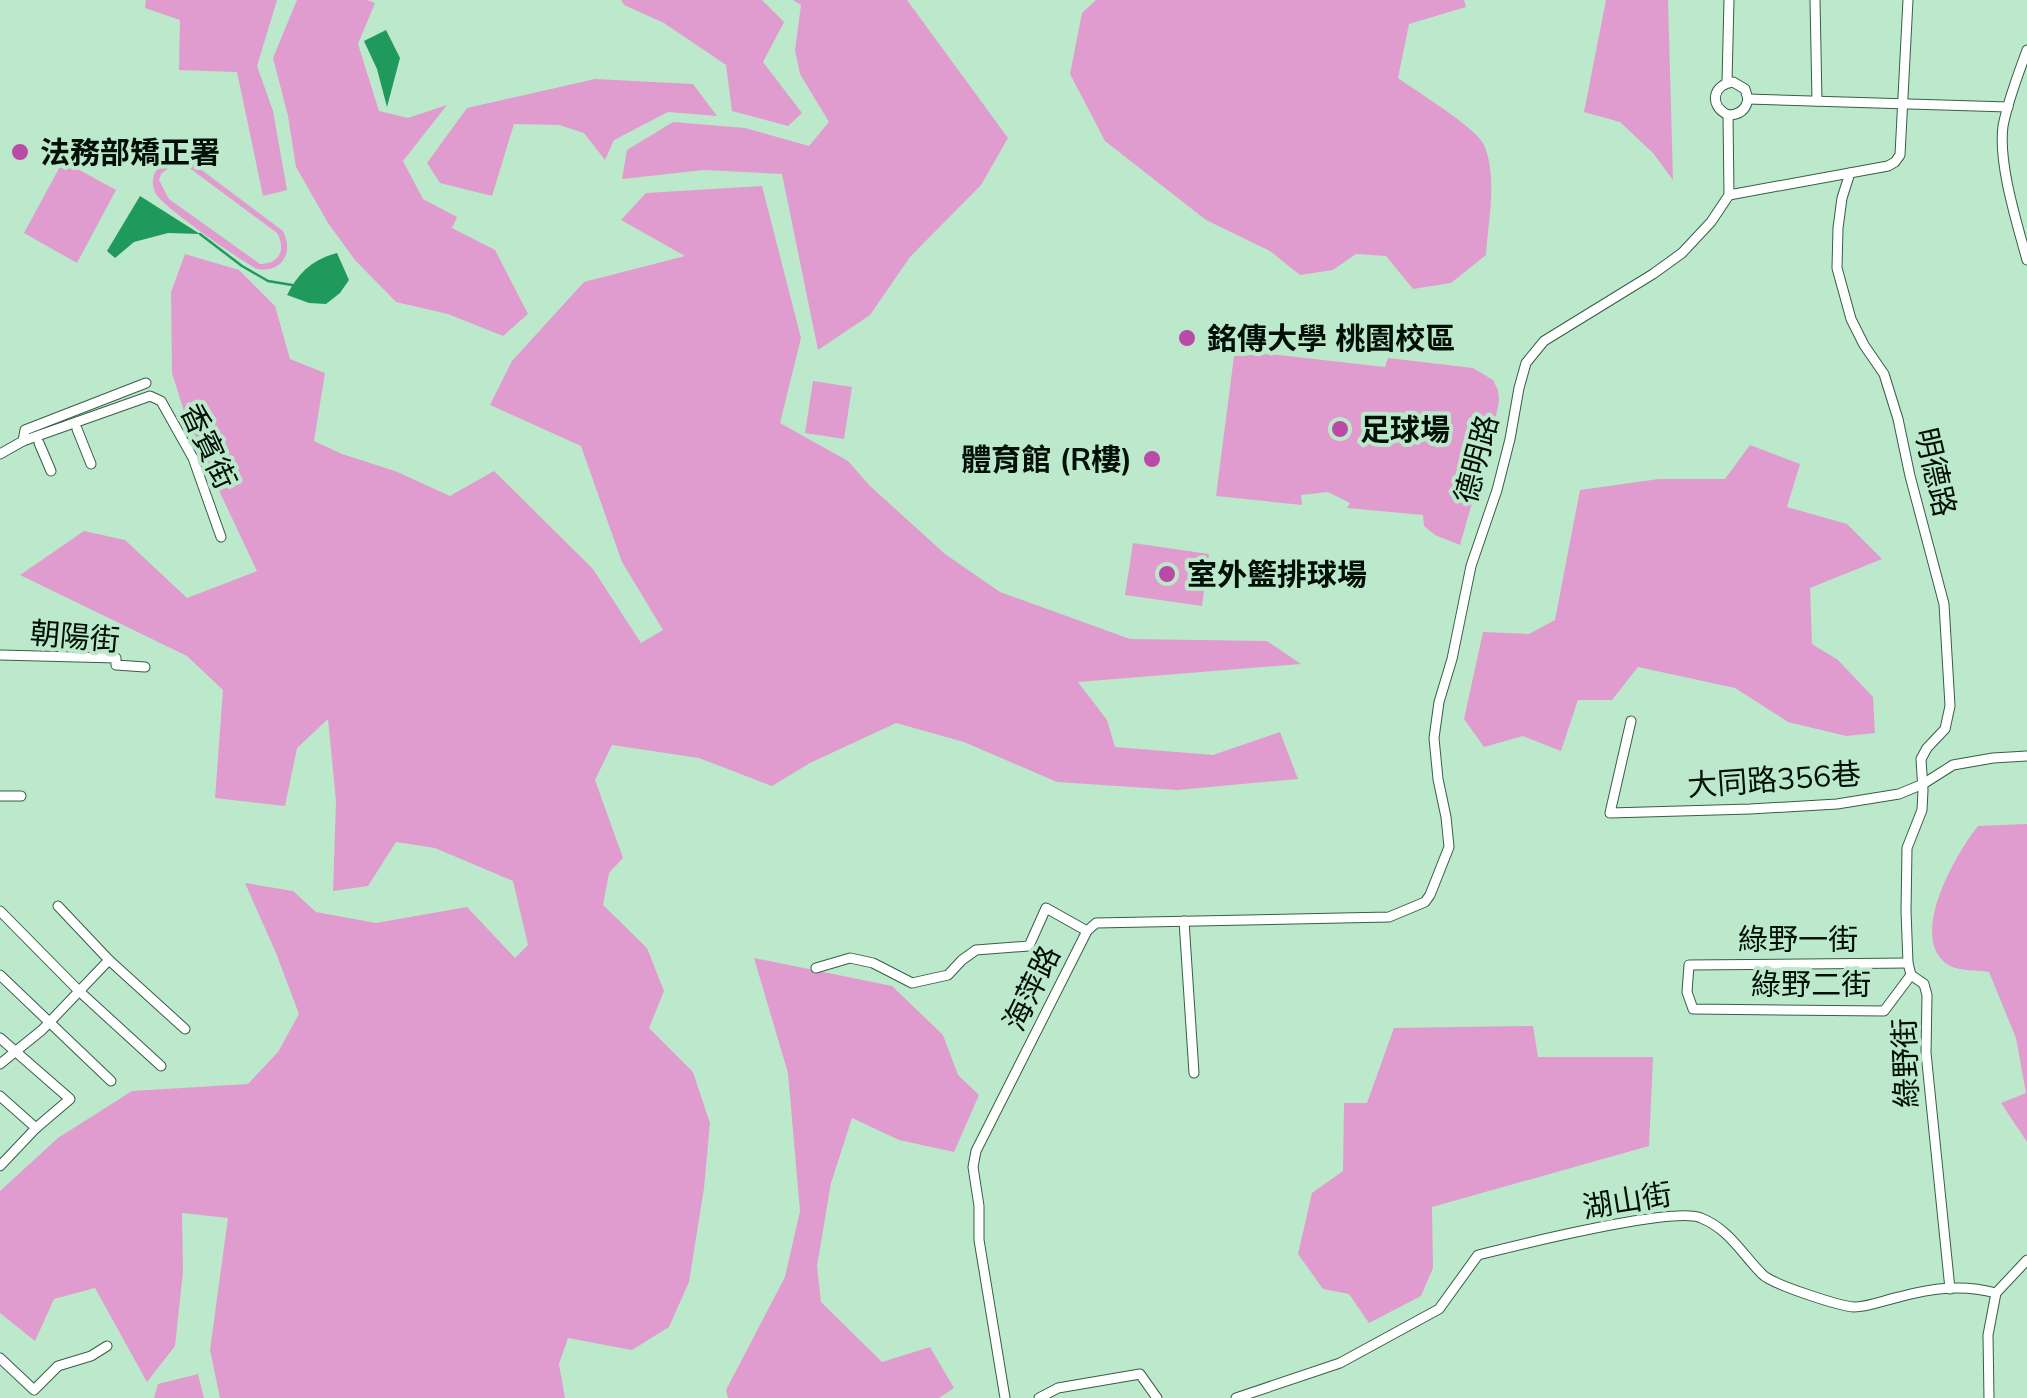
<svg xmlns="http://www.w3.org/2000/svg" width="2027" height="1398" viewBox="0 0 2027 1398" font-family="Mulish,'Noto Sans TC',sans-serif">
	<rect width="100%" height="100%" fill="#bce9cb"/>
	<g fill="#e09ccf" fill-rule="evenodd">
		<polygon points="146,0 277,0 257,66 273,111 287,190 263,196 237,72 179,70 180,20 145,8"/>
		<polygon points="297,0 367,0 375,3 358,44 379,111 408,118 447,105 403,161 423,199 457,217 452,228 495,250 528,314 503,336 448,314 396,302 355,260 328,223 296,167 288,116 273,58"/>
		<polygon points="621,0 762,0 784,22 763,62 802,113 788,126 732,111 726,65 664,23 624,5"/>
		<polygon points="793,0 907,0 1008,138 981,185 910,257 870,315 818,350 782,174 704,170 622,179 627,150 673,122 745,128 809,146 829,122 800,74 795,50 801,5"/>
		<path d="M1096,0h368l2,7 -57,17 -11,54c18,13 79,50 86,67 14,33 4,76 2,110l-35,28 -38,6 -27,-33 -30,-2 -23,16 -33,5 -30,-24 -64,-31 -101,-79 -35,-67 12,-61z"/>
		<polygon points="1606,0 1668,0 1673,180 1653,153 1620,122 1584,112"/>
		<polygon points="595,79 693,84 717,116 668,112 614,140 605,160 584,133 559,125 514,124 492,196 440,183 427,163 467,108"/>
		<path d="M174,157h6l11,5 92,69c11,22 -1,42 -26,38 -17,-9 -93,-61 -101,-75 -9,-17 2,-31 18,-37zM174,164l14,3 89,66c9,16 3,31 -17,31l-91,-65 -10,-19 2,-6z"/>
		<polygon points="63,161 116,190 77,263 24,233"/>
		<polygon points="762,186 801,338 780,423 848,461 870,486 945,554 1000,592 1130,639 1267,641 1301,664 1078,682 1107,720 1115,747 1213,755 1280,732 1298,779 1177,790 1057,782 964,742 896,723 810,763 772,786 699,758 612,745 595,780 623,858 609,873 603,905 647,948 664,991 649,1028 693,1072 710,1123 704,1188 689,1282 669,1327 632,1350 568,1338 559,1364 565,1398 220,1398 210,1350 228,1218 182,1213 183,1272 175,1346 147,1382 95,1288 54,1299 35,1341 0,1313 0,1191 58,1138 132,1091 248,1084 278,1052 299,1014 276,953 245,883 293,891 316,912 376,923 467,907 515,958 528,945 513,881 435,848 396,842 368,886 333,891 336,801 328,719 297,748 285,806 215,798 223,690 187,656 20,575 84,531 125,540 187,598 257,571 189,427 172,373 171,292 185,254 239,270 275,306 290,359 325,373 314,441 342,454 395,471 450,496 494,471 593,569 641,643 663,630 622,562 581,446 490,405 512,361 584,282 685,256 621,220 646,193"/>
		<polygon points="1269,354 1385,367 1388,358 1473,368 1493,380 1498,390 1499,401 1494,426 1460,545 1435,535 1424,526 1423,515 1347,508 1350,503 1328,492 1301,495 1302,505 1216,496 1234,356"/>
		<polygon points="813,381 852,387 844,439 805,433"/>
		<polygon points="1750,445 1800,464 1787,507 1847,524 1882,559 1810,588 1812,644 1838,660 1873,697 1875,733 1846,736 1788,722 1735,688 1638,667 1612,700 1578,700 1561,751 1523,736 1484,747 1464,719 1483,632 1529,634 1555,620 1580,490 1659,479 1725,479"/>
		<polygon points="1133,543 1209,554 1202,606 1125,595"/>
		<path d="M2027,824v318l-26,-39 25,-10 -10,-55 -27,-66c-11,-2 -30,-1 -39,-6 -45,-25 6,-113 28,-140z"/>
		<polygon points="754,958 892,986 943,1035 958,1075 979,1095 954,1152 899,1140 852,1118 831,1183 817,1266 821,1302 882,1362 930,1347 954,1388 939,1398 728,1398 726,1390 785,1277 800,1211 788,1073"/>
		<polygon points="1533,1026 1538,1057 1653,1057 1649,1146 1432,1207 1433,1268 1421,1296 1369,1323 1349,1294 1323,1289 1298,1254 1312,1193 1343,1171 1344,1103 1367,1103 1394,1028"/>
		<polygon points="198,1374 204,1398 154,1398 158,1384"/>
	</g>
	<g fill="#20995d">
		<polygon points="386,30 400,58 387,107 377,69 364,41"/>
		<polygon points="140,196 200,234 168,233 134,242 115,258 107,251"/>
		<path d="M337,253l12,27 -9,13 -14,11 -17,-1 -22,-8c11,-22 26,-36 50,-42z"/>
	</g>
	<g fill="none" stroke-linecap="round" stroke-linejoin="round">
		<polyline stroke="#20995d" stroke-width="2.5" points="200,234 242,266 268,281 292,285"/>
		<g stroke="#365f46" stroke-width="11">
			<g id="minor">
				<polyline points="1815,0 1817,101"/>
				<path d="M2027,50c-9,25 -19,50 -24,76 -5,38 14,97 24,134"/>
				<polyline points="1727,82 1729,0"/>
				<polyline points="1748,99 2008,107"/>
				<path d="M1728,115c11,0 18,-5 20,-16"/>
				<polyline points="1850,173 1842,198 1838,228 1837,268 1851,319 1864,345 1884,374 1898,419 1910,476 1944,604 1950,706 1945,729 1927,748 1921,759 1923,790 1922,810 1907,848 1906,911 1908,963 1911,975 1924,984 1927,995 1926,1053 1950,1289"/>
				<polyline points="1729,195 1888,166 1895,162 1900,155 1908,0"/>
				<polyline points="77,429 91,464"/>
				<polyline points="23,441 150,396 161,401 193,458 221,537"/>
				<polyline points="39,443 51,471"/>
				<polyline points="0,454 23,441 25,430 146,383"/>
				<polyline points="0,655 116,658 116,665 145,667"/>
				<polyline points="1631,721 1610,813 1750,809 1837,804 1899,794 1923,784 1953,765 1993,758 2027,756"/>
				<polyline points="0,796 21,796"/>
				<polyline points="58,906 109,960 185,1029"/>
				<polyline points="0,911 79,991 161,1066"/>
				<polyline points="1184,921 1194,1073"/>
				<polyline points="1908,963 1689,965 1687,992 1693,1009 1884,1011 1911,975"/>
				<polyline points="816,968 850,958 873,963 912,983 948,975 962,960 976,950 1029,946 1046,908 1087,931"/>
				<polyline points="0,975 111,1081"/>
				<polyline points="0,1038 70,1099 36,1128 0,1166"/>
				<polyline points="0,1064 42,1030 109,960"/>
				<polyline points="0,1096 36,1128"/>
				<polyline points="0,1358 34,1390 58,1366 91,1356 107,1346"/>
				<path d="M1005,1398l-26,-158v-34l-6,-39 3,-16 111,-220 9,-8 293,-6 36,-15 5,-7 19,-48 -3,-30 -8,-38 -4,-41 5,-36 13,-43 19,-93 26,-76 13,-51 9,-51 7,-25 18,-22 109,-67 29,-21 29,-31 18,-27 -1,-80c-19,-9 -16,-30 5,-33l12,7 3,10"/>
				<polyline points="1039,1398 1058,1388 1140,1374 1157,1398"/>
				<path d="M1236,1398l104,-35 99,-54 39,-54c36,-9 196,-49 223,-37 28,11 41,36 61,56 9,10 77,32 92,33 14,0 31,-7 45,-10 33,-9 64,-13 97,-4l31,-33"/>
				<polyline points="1989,1398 1988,1335 1996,1293"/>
			</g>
		</g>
		<use href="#minor" stroke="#fff" stroke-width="9"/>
	</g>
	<g fill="#bb4aa6" stroke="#bce9cb" stroke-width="4">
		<circle cx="20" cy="152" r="10"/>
		<circle cx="1187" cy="338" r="10"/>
		<circle cx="1340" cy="429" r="10"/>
		<circle cx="1152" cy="459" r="10"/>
		<circle cx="1167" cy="574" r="10"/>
	</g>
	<g text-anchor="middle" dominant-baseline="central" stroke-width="8" stroke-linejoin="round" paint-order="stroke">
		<g font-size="30" font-weight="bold" fill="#021007" stroke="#bce9cb" text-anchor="start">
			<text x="40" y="152">法務部矯正署</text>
			<text x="1207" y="338">銘傳大學 桃園校區</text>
			<text x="1360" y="429">足球場</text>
			<text x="1132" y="459" text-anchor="end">體育館 (R樓)</text>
			<text x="1187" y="574">室外籃排球場</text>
		</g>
		<g font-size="30" fill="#021007" stroke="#bce9cb">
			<text transform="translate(209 446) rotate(65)">香賓街</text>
			<text transform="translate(1476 459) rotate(-75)">德明路</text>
			<text transform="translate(1936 472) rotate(77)">明德路</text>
			<text transform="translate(75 636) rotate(5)">朝陽街</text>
			<text transform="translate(1774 779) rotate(-4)">大同路356巷</text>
			<text x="1798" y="939">綠野一街</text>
			<text x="1811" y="984">綠野二街</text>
			<text transform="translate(1031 988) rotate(-64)">海萍路</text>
			<text transform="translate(1905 1063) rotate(-92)">綠野街</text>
			<text transform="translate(1627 1200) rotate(-9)">湖山街</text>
		</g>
	</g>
</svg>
